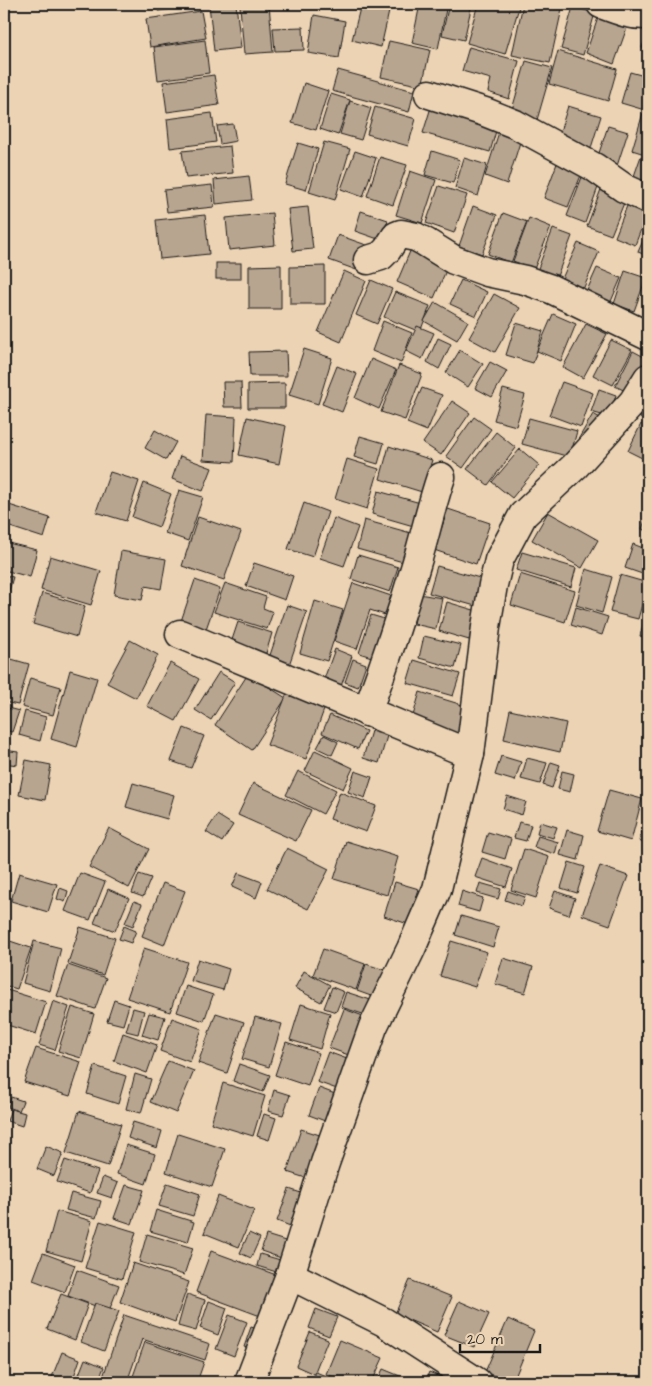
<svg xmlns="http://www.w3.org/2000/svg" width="652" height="1386" viewBox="0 0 652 1386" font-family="'Architects Daughter',sans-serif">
	<rect width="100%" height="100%" fill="#ecd3b4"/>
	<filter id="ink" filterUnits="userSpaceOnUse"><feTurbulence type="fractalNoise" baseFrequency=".02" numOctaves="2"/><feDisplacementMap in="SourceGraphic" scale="10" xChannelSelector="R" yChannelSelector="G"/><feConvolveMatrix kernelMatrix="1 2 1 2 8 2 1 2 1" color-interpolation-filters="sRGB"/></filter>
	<g filter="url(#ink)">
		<g fill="#b8a58f" stroke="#1c1c1c">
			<polygon points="157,4 196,4 196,6 158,11"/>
			<polygon points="209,4 236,4 241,48 214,51"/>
			<polygon points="269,4 273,52 244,54 240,6"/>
			<polygon points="361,4 376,4 390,7 381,47 352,40"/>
			<polygon points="420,4 447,4 438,49 412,43"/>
			<polygon points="449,4 472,4 464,40 442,35"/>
			<polygon points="478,4 520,4 505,54 467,43"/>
			<polygon points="523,4 563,4 550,63 512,55"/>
			<polygon points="573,7 595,13 583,55 561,49"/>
			<polygon points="601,9 630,19 614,64 586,53"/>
			<polygon points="201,11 206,38 150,47 146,19"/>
			<polygon points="314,15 345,21 339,58 308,53"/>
			<polygon points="303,27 304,50 275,51 273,28"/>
			<polygon points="648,29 648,50 642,48"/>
			<polygon points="205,40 209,73 158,80 154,47"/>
			<polygon points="389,41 430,50 422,86 381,77"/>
			<polygon points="469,47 519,61 509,99 488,92 491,79 462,71"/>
			<polygon points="558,51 617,69 608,101 549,84"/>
			<polygon points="526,61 552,68 537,120 511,113"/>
			<polygon points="338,70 414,91 409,112 332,91"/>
			<polygon points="630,72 648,77 648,111 621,103"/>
			<polygon points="214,75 219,105 167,112 163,82"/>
			<polygon points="304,83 328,91 316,130 292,123"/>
			<polygon points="331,94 350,100 338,135 320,129"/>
			<polygon points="350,101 371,108 361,140 340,134"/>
			<polygon points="432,104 498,124 490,152 423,133"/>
			<polygon points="568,106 601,116 590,151 557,141"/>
			<polygon points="375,107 416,119 408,146 367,134"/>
			<polygon points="212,113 216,142 170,148 167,119"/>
			<polygon points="643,113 648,115 648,155 632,150"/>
			<polygon points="233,124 236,141 220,144 217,126"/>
			<polygon points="608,126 628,132 616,169 596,162"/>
			<polygon points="499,132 521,139 507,184 485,176"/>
			<polygon points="324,142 350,149 335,200 309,192"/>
			<polygon points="298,143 318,149 306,190 285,184"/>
			<polygon points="230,146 233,173 186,178 182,151"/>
			<polygon points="355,151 376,158 363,197 341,189"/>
			<polygon points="432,151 460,160 453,183 425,175"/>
			<polygon points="641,156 648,158 648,184 633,179"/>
			<polygon points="380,157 407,165 393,205 367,196"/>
			<polygon points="464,158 487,165 478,196 455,188"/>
			<polygon points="559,158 584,168 568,207 544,198"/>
			<polygon points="410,171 436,180 422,223 396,215"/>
			<polygon points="584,172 601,179 585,223 567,216"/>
			<polygon points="249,176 252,200 216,204 214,180"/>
			<polygon points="603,184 628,193 611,235 587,226"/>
			<polygon points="212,185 214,207 167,212 164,190"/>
			<polygon points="439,186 467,195 454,233 426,223"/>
			<polygon points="630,198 648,211 635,245 615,237"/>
			<polygon points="473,206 497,215 482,254 459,246"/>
			<polygon points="308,207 313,249 293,251 288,209"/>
			<polygon points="361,211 388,220 381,240 355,231"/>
			<polygon points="272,213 275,245 229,250 226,218"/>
			<polygon points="503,213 527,222 511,263 488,254"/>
			<polygon points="205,215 209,254 160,259 156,220"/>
			<polygon points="529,218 551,227 534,269 513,261"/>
			<polygon points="553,229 572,236 556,279 537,271"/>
			<polygon points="648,229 648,256 638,252"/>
			<polygon points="338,235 372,247 362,272 329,260"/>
			<polygon points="578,243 599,252 582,292 560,283"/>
			<polygon points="411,249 448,266 434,298 397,282"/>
			<rect x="216" y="263" width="25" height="16"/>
			<polygon points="281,265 281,309 249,309 249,266"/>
			<polygon points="325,266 325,304 290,304 290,267"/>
			<polygon points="597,268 621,278 609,306 585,295"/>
			<polygon points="344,271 366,281 341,342 318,332"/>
			<polygon points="625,271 646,278 634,311 614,304"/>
			<polygon points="371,280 392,289 377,324 356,315"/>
			<polygon points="461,280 487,292 476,316 450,304"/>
			<polygon points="395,292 430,306 420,332 384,317"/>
			<polygon points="494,294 520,308 495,352 469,338"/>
			<polygon points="435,302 468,321 457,340 424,321"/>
			<polygon points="553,314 576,324 561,361 537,351"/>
			<polygon points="383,321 412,333 401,363 372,351"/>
			<polygon points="516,323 543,331 533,363 506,355"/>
			<polygon points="586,324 607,334 583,378 563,367"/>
			<polygon points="417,326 434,333 422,359 406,351"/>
			<polygon points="438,338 451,344 439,369 427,362"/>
			<polygon points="611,340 632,350 613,385 593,375"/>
			<polygon points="304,349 332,358 318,404 289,395"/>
			<polygon points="460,350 483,364 468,387 446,373"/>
			<polygon points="286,351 287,376 250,376 249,352"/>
			<polygon points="633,351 648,359 648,371 636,396 615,386"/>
			<polygon points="371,359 396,370 379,409 355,398"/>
			<polygon points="490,362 507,371 492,397 475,388"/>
			<polygon points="399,365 422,374 405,420 381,412"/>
			<polygon points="337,366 357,374 342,412 322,404"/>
			<polygon points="223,382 241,382 242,407 224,407"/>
			<polygon points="562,382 593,393 581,427 549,415"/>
			<polygon points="285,383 285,408 248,408 248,384"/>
			<polygon points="422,388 442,395 427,431 407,423"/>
			<polygon points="503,389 525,395 516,426 494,420"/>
			<polygon points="599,389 616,395 609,417 591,412"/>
			<polygon points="648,399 648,421 640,418"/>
			<polygon points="452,401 470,413 441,455 423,443"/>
			<polygon points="593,414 604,420 590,444 579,438"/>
			<polygon points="206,415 236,417 234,462 203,460"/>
			<polygon points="247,417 286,426 279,464 239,455"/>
			<polygon points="474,417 491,429 463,468 446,456"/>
			<polygon points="529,418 577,431 570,457 522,444"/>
			<polygon points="641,424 648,428 648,461 628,451"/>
			<polygon points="155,430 176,442 166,460 145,448"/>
			<polygon points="496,432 516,448 488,485 467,469"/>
			<polygon points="360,436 384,443 378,464 354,457"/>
			<polygon points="389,446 432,460 422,492 380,479"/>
			<polygon points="520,449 539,465 512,498 492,482"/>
			<polygon points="180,456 212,468 203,491 172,479"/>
			<polygon points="347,459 379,469 367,509 335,499"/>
			<polygon points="110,472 139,481 126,521 96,512"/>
			<polygon points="144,483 171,494 159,527 132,517"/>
			<polygon points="179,490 203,497 188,541 165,533"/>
			<polygon points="378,491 424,504 417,527 372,514"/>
			<polygon points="304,503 328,512 313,557 288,549"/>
			<polygon points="6,504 50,518 44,538 4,525 4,512"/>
			<polygon points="448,509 490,523 476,564 434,550"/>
			<polygon points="548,512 598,540 582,568 532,540"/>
			<polygon points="648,512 648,532 642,529"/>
			<polygon points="198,517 241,532 224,580 182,566"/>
			<polygon points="334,518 358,527 344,566 320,558"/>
			<polygon points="364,520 411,533 403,562 357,549"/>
			<polygon points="4,542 37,550 30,577 4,570"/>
			<polygon points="633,544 648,550 648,576 625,568"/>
			<polygon points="121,551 166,559 161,589 145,586 142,600 114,595"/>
			<polygon points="522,552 576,568 571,587 516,570"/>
			<polygon points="358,555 398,567 390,592 351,579"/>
			<polygon points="50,556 101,571 91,605 41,590"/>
			<polygon points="254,563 293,576 285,600 246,586"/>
			<polygon points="437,566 487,580 479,607 429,593"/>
			<polygon points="586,569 612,577 602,613 576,605"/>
			<polygon points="520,574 575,591 565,622 511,605"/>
			<polygon points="4,575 13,577 4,608"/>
			<polygon points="620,575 648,583 638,619 610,612"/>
			<polygon points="195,580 220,589 206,629 181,621"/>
			<polygon points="225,583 266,597 263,608 273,612 267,629 214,612"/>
			<polygon points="353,583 403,600 397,619 370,610 357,649 334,641"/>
			<polygon points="42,593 85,606 77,637 33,624"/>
			<polygon points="419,594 442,598 436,629 414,624"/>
			<polygon points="315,601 343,610 327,661 300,653"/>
			<polygon points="447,602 477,611 469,640 439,631"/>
			<polygon points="287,605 307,612 288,668 268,661"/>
			<polygon points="648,605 648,639 640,636"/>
			<polygon points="576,607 608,617 602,635 571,625"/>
			<polygon points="371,615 391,621 378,659 359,653"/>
			<polygon points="238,622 272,633 264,660 229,649"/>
			<polygon points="424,636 461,645 455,668 419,658"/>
			<polygon points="130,640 158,655 136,698 107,683"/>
			<polygon points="335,649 352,656 341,686 324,679"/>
			<polygon points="4,657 29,664 18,705 4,702"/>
			<polygon points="353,659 366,664 358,687 345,682"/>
			<polygon points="414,660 460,674 453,696 407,683"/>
			<polygon points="170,663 199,679 176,721 147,706"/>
			<polygon points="70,670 97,678 77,747 51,739"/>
			<polygon points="219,672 235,682 211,720 195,710"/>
			<polygon points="248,674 286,698 252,750 215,725"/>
			<polygon points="30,678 61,687 53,715 22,707"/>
			<polygon points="420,692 469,707 458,741 410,726"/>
			<polygon points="287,693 325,707 306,759 267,745"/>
			<polygon points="4,707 19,711 12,732 4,730"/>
			<polygon points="510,710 566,723 560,752 504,739"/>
			<polygon points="25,711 46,717 40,741 19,735"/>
			<polygon points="330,715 366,731 358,749 322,733"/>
			<polygon points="184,728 204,736 191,768 171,761"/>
			<polygon points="371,731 387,736 379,763 363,758"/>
			<polygon points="324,735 338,742 332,755 317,748"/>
			<polygon points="4,750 18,752 17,765 4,763"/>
			<polygon points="315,750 353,768 343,789 305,771"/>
			<polygon points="501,756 521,762 515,781 495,775"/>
			<polygon points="527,758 547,763 540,784 521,779"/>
			<polygon points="26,760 51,765 45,800 19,795"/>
			<polygon points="551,762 560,765 552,788 543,785"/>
			<polygon points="298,771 336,790 323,814 286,795"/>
			<polygon points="355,771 372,777 365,798 348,792"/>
			<polygon points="562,771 574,774 570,792 558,789"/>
			<polygon points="133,783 174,795 167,819 126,807"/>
			<polygon points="253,783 311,810 296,841 238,815"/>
			<polygon points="609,790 642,799 631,841 597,831"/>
			<polygon points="340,792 376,806 366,832 330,819"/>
			<polygon points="507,796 526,802 522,815 503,809"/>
			<polygon points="648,811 648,845 639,841"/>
			<polygon points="217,815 233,825 222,842 206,832"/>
			<polygon points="519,822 531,825 526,841 514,838"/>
			<polygon points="540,822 557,827 553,838 537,833"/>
			<polygon points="109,828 149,849 129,888 89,867"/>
			<polygon points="567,830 584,835 578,860 560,855"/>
			<polygon points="488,832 511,839 505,859 482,852"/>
			<polygon points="538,836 558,842 555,854 534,847"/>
			<polygon points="346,841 398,857 387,895 334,879"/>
			<polygon points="287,848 329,869 308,909 267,889"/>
			<polygon points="524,849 549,857 536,898 511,890"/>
			<polygon points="482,858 512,869 506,887 475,877"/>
			<polygon points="569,862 585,867 577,893 561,888"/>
			<polygon points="600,866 628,876 610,925 582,915"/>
			<polygon points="19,873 57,884 48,912 11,901"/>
			<polygon points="80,873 105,882 90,920 65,911"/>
			<polygon points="238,873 262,882 256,898 232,887"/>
			<polygon points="139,874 151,878 143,897 132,893"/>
			<polygon points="395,882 419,889 408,924 384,916"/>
			<polygon points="163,883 185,891 164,945 142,936"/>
			<polygon points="480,883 501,889 498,899 477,893"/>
			<polygon points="60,888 68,891 65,902 57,899"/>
			<polygon points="108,889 129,898 115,931 94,923"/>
			<polygon points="462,891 483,898 479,912 458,906"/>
			<polygon points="508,891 525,897 522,906 505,900"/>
			<polygon points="555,891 575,898 569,915 549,908"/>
			<polygon points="134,901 142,904 133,926 125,923"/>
			<polygon points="461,916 499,927 493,947 455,935"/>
			<polygon points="124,926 136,931 131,943 119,939"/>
			<polygon points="80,927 115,938 103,975 68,963"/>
			<polygon points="7,940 31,948 17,989 4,985 4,950"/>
			<polygon points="34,941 61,948 50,991 23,983"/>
			<polygon points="451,941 487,952 475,987 440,976"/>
			<polygon points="144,948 187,962 170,1012 127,998"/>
			<polygon points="323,949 365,964 356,990 313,975"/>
			<polygon points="503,958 533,967 525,993 495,984"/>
			<polygon points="198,959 229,969 223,990 191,981"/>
			<polygon points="366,964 391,972 382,1000 357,991"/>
			<polygon points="68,965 106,978 95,1009 57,996"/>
			<polygon points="304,971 330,985 321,1002 295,988"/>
			<polygon points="186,986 213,995 204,1021 177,1012"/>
			<polygon points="332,987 344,992 336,1012 324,1008"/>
			<polygon points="4,989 46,1002 36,1034 4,1024"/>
			<polygon points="346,992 377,1002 372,1017 341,1007"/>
			<polygon points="114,1000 129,1005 123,1025 107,1021"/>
			<polygon points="53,1001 69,1007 55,1050 39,1045"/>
			<polygon points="301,1004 330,1013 320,1049 290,1040"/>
			<polygon points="72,1007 94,1014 81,1058 58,1051"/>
			<polygon points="133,1008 144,1011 138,1034 126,1031"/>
			<polygon points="344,1009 374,1020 360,1059 329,1048"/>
			<polygon points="149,1013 165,1017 158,1040 142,1035"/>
			<polygon points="216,1013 244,1022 227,1073 198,1063"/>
			<polygon points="255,1017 282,1024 269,1067 242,1059"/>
			<polygon points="172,1018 202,1029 190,1062 160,1051"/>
			<polygon points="123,1033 157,1045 147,1073 114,1061"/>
			<polygon points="286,1042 319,1053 308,1086 275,1075"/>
			<polygon points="36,1048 81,1062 70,1096 24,1082"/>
			<polygon points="328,1052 347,1059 337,1089 317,1082"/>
			<polygon points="168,1061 194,1071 176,1113 150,1102"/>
			<polygon points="239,1064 270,1075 263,1092 233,1081"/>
			<polygon points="95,1066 126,1076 118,1104 87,1094"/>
			<polygon points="135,1074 151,1079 141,1113 126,1109"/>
			<polygon points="223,1083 265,1096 253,1136 211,1123"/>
			<polygon points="319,1088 343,1097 333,1124 309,1115"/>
			<polygon points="274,1090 290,1095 283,1115 268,1111"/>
			<polygon points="11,1097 23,1101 19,1111 8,1107"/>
			<polygon points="11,1109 25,1113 22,1126 7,1121"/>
			<polygon points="79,1111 121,1124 108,1166 66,1153"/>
			<polygon points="264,1114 276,1118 269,1140 257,1136"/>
			<polygon points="133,1122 162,1131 157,1148 128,1138"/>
			<polygon points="301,1129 326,1137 312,1180 287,1172"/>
			<polygon points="178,1134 225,1149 212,1187 166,1172"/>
			<polygon points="126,1145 155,1154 146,1184 117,1174"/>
			<polygon points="46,1146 63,1153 54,1176 37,1169"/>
			<polygon points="65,1160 98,1171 90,1193 57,1182"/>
			<polygon points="103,1177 118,1183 112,1198 97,1193"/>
			<polygon points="167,1183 200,1194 193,1216 159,1206"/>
			<polygon points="126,1185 144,1190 132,1224 114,1218"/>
			<polygon points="289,1189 313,1197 301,1230 277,1221"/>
			<polygon points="71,1193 101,1201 96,1218 66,1210"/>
			<polygon points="218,1196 254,1210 239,1247 204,1233"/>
			<polygon points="156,1210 194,1222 188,1242 150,1231"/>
			<polygon points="57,1211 92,1221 81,1261 46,1251"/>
			<polygon points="100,1221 136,1232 122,1279 85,1268"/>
			<polygon points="249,1233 260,1238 251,1258 240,1253"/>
			<polygon points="147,1234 193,1248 184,1275 139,1262"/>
			<polygon points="266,1235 295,1244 290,1261 261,1251"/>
			<polygon points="211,1251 279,1276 263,1317 196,1292"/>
			<polygon points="43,1253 75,1265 65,1292 33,1280"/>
			<polygon points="260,1254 287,1262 283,1274 257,1266"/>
			<polygon points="133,1263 189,1282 175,1322 120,1302"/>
			<polygon points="77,1270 119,1285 109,1311 68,1296"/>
			<polygon points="410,1280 452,1297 437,1332 395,1314"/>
			<polygon points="61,1294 88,1304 75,1340 47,1329"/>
			<polygon points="187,1294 205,1300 196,1331 178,1326"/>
			<polygon points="209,1301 227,1308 218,1335 200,1328"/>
			<polygon points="459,1301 489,1314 474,1347 444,1335"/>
			<polygon points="95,1303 119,1311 104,1351 81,1342"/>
			<polygon points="316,1309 337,1317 329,1336 309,1328"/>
			<polygon points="124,1315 210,1344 205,1360 142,1339 127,1382 119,1382 103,1377"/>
			<polygon points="229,1315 247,1322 234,1356 216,1349"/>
			<polygon points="508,1319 534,1331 513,1382 509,1382 485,1372"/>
			<polygon points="251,1327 265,1332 257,1352 244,1347"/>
			<polygon points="310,1332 328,1339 314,1374 296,1366"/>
			<polygon points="340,1340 383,1358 372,1382 346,1382 326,1374"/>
			<polygon points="145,1342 204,1362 197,1382 175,1382 167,1379 166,1382 131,1382"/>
			<polygon points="62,1352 80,1359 72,1382 50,1382"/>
			<polygon points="85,1359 104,1367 98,1382 76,1382"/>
			<polygon points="383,1369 412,1381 412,1382 377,1382"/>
			<polygon points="316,1372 340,1382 312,1382"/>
			<polygon points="429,1372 452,1382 425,1382"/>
		</g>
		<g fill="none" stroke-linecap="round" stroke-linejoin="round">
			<g stroke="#1c1c1c" stroke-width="31">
				<g id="minor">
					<path d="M601,4c16,6 30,12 47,11"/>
					<polyline points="429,94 485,112 515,124 594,167 624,188 648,199"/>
					<polyline points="368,260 381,256 387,250 396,236 401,234 416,237 425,242 454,260 487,272 525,280 551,289 648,336"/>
					<polyline points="180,634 470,754"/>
					<path d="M367,712c18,-49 34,-97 49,-147 9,-29 15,-59 25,-88"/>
					<polyline points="290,1275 384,1322 477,1382"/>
					<polyline points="249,1382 290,1275 325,1163 373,1027 411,949 437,889 470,754 486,627 493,585 499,560 523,515 575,466 605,433 633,402 648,378"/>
				</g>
			</g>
			<use href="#minor" stroke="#ecd3b4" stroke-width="28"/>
		</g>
	</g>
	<rect width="652" height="1386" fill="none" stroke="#ecd3b4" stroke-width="20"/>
	<rect x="10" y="10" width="632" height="1366" fill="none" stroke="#1c1c1c" stroke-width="2" filter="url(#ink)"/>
	<path d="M460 1344v8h80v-8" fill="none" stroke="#1c1c1c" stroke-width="2.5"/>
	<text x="467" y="1344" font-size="15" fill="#1c1c1c" stroke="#ecd3b4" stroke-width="4" paint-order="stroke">20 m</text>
</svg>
